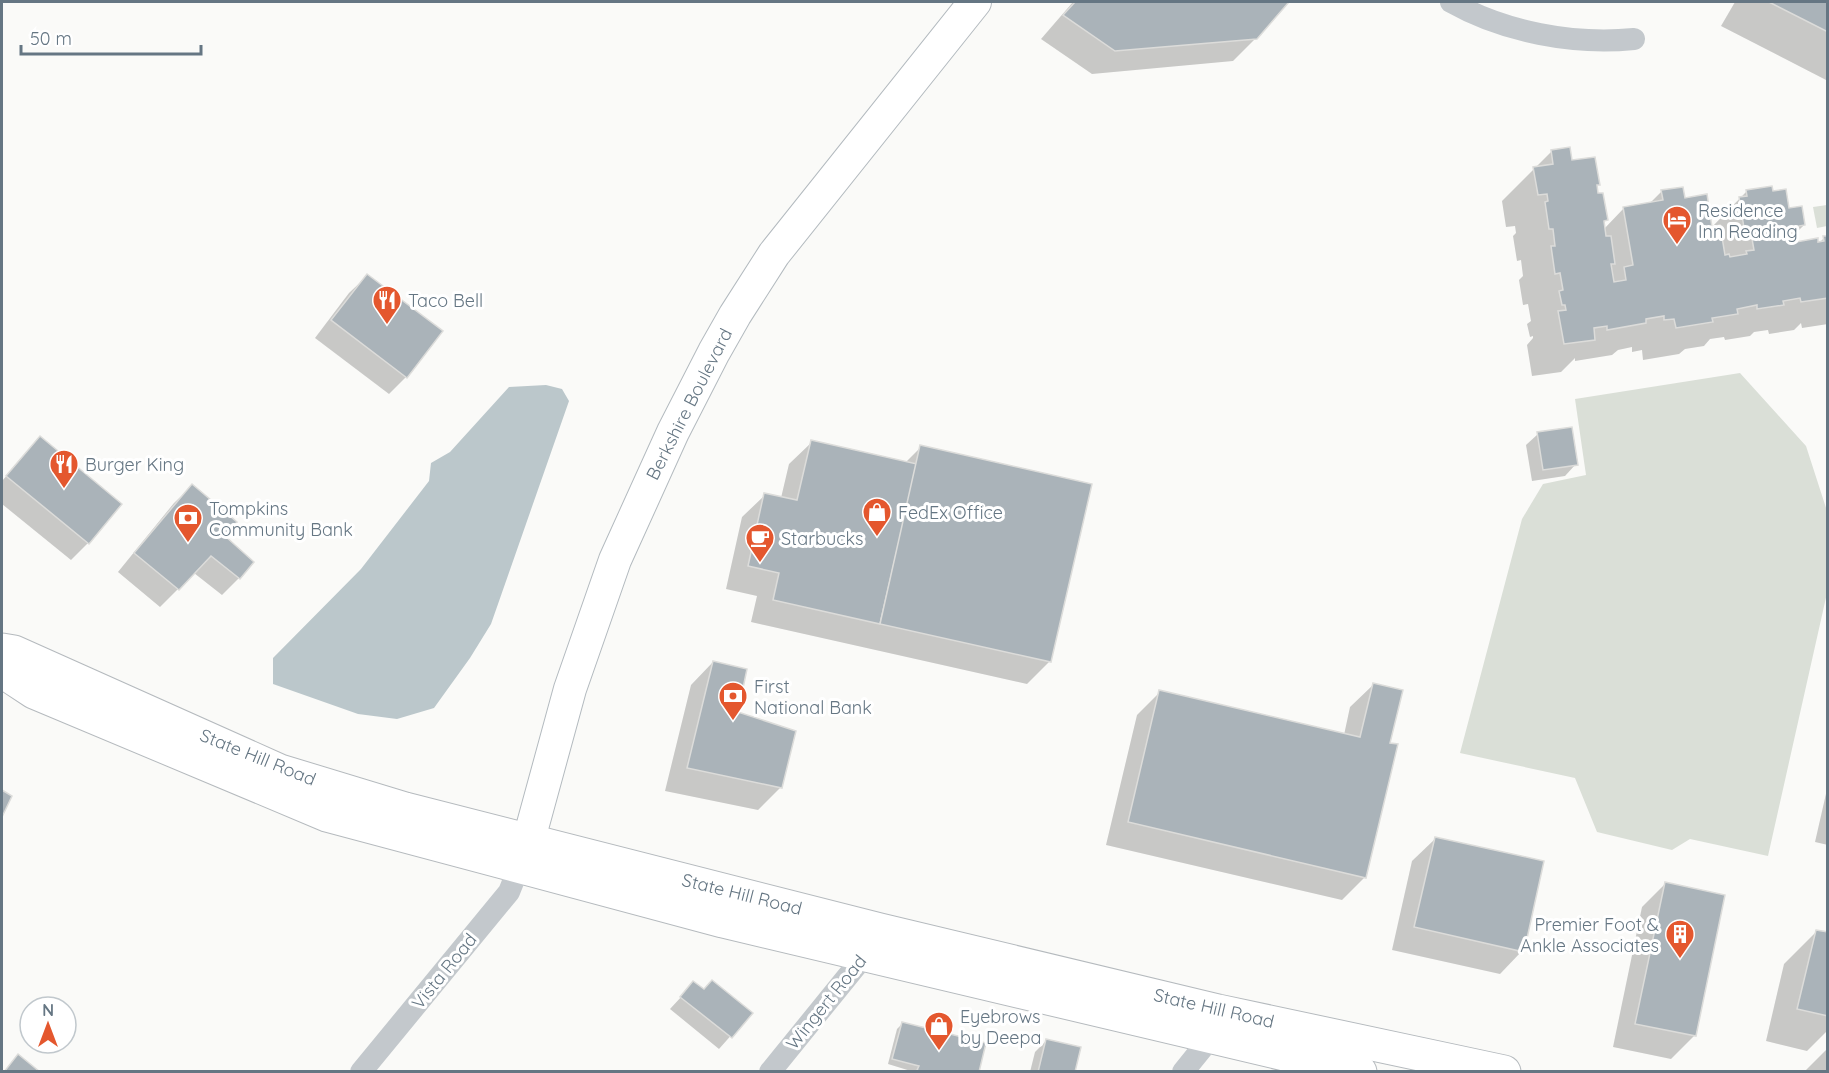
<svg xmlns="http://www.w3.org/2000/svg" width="1829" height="1073" viewBox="0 0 1829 1073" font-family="Quicksand,sans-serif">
	<rect width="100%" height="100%" fill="#fafaf8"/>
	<g fill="#dadfd7">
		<polygon points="1827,205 1827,226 1817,228 1813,207"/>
		<polygon points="1740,373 1806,446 1827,511 1827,593 1768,856 1690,839 1672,850 1597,832 1575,778 1460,753 1522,519 1543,484 1586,475 1575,399"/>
	</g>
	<polygon fill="#bbc7cb" points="546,385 562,389 569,401 491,624 470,658 434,708 397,719 358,714 273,684 273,658 361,569 429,481 431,463 450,452 509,387"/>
	<g fill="#0003">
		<polygon points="1073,2 1287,2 1256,38 1233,61 1092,74 1041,39"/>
		<polygon points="1735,2 1828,2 1828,81 1721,26"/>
		<polygon points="1552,151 1570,162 1598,184 1596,186 1606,220 1603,223 1604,229 1624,208 1649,204 1662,191 1683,200 1711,228 1746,192 1772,193 1804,225 1789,240 1790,245 1817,245 1824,238 1828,237 1828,324 1802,328 1801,323 1794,330 1769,334 1768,330 1754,332 1750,336 1725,340 1724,337 1710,339 1704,346 1685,349 1679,354 1643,360 1642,350 1632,352 1632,347 1618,350 1612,355 1575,361 1575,358 1561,372 1532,376 1527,345 1533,338 1533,336 1530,337 1527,324 1531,321 1528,304 1523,305 1519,280 1523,276 1521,260 1517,261 1513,236 1516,233 1515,226 1506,227 1502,201"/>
		<polygon points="367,276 406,377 389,394 315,338 349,293"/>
		<polygon points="1538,434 1576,464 1565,476 1532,481 1526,445"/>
		<polygon points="40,438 88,543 71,560 2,504 2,481"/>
		<polygon points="812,442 905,463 921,447 1050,661 1027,684 751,622 757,596 726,589 742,517 765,495 781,498 789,464"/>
		<polygon points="192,486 223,537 239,578 222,595 194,573 160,607 118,572 174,503"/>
		<polygon points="713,662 736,713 781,787 758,810 665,791 691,685"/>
		<polygon points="1373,685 1388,744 1365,877 1342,900 1106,845 1137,715 1160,692 1344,735 1350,707"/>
		<polygon points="1828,785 1828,845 1815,842"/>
		<polygon points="1435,839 1522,951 1500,974 1392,950 1412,861"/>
		<polygon points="1665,884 1723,896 1694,1036 1671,1059 1613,1047 1642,907"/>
		<polygon points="1817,931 1828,934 1828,1030 1807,1051 1766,1041 1784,964"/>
		<polygon points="694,983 704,991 750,1014 719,1049 670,1009"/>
		<polygon points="902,1024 977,1072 914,1072 888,1064 897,1029"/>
		<polygon points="1046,1041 1074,1072 1030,1072 1035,1052"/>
		<polygon points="1828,1048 1828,1072 1804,1072"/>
	</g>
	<g fill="#aab3b9" stroke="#dcdcda" stroke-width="1.5">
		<polygon points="1075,2 1289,2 1257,39 1115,51 1063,15"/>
		<polygon points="1769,2 1828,2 1828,32"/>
		<polygon points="1570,147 1572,160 1595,157 1600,185 1597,185 1598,193 1603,193 1608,220 1604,221 1606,236 1611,236 1615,264 1611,264 1614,282 1626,280 1624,267 1633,265 1623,207 1663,200 1661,190 1683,187 1685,198 1707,194 1712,227 1720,225 1725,255 1729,254 1730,257 1747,254 1746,251 1754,250 1751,233 1745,234 1739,197 1747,196 1746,190 1772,186 1773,191 1786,189 1789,208 1802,206 1805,225 1788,228 1791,243 1818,238 1818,242 1824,241 1823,236 1828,236 1828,298 1801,302 1800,298 1783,301 1784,305 1757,309 1757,305 1737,309 1738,314 1712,318 1713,322 1676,328 1674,319 1664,320 1664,316 1646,319 1646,323 1607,330 1607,326 1594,328 1595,340 1564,344 1558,311 1566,310 1565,305 1562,305 1559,291 1563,290 1560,273 1555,274 1551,246 1555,246 1553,229 1549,229 1545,202 1548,201 1547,194 1538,195 1533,167 1553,164 1551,150"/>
		<polygon points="367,274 443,331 407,378 331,320"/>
		<polygon points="1572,427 1578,465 1543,470 1537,432"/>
		<polygon points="40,436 122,504 89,544 6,476"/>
		<polygon points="811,440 917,464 880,624 773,600 779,573 748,566 764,493 797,500"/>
		<polygon points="920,445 1092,484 1051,662 880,624"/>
		<polygon points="192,484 237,522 225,536 254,562 240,579 211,556 179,590 134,553"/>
		<polygon points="713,661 747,669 738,712 796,731 782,788 687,768"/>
		<polygon points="1373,683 1403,690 1390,743 1398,744 1366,878 1128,822 1159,690 1360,737"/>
		<polygon points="2,790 12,796 2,817"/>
		<polygon points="1435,837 1544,861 1524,952 1414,927"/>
		<polygon points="1665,882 1725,895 1696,1036 1635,1024"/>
		<polygon points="1816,930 1828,932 1828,1016 1797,1009"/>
		<polygon points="712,980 753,1013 732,1038 680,997 693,981 704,989"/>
		<polygon points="902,1022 986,1043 979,1072 922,1072 917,1070 919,1066 892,1059"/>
		<polygon points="1046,1039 1081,1047 1075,1072 1038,1072"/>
		<polygon points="18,1054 40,1072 4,1072"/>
	</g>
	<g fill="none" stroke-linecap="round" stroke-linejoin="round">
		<g stroke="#b3babf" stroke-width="34">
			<polyline id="secondary" points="519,866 529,839 570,689 615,560 673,432 714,352 735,315 774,254 975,2"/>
		</g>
		<g stroke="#b5babe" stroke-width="35">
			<g id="primary">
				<polyline points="2,650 14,652 280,771 405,809 880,930 1218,1011 1504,1072"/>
				<polyline points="2,671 34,692 327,815 723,921 1360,1072"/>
			</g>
		</g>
		<g stroke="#c3c8cc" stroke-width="22">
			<path d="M1451,2c53,30 122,43 183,37"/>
			<polyline points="361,1072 509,892 519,867"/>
			<polyline points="770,1072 865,955 872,944"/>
			<polyline points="1183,1072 1212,1036 1214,1027"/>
		</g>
		<use href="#secondary" stroke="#fff" stroke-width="32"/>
		<use href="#primary" stroke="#fff" stroke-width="33"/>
	</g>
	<defs>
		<g id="hotel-pin" transform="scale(1.5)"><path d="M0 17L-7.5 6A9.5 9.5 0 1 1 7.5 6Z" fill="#e4572e" stroke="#fff"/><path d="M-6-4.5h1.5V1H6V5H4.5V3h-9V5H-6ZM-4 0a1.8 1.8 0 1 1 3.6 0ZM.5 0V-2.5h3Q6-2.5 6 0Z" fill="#fff"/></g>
		<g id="restaurant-pin" transform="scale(1.5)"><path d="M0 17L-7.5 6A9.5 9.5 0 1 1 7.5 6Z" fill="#e4572e" stroke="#fff"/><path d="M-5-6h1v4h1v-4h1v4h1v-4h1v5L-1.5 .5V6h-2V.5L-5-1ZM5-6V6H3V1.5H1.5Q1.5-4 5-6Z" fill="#fff"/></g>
		<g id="shop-pin" transform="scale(1.5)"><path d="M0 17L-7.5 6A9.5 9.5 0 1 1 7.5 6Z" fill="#e4572e" stroke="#fff"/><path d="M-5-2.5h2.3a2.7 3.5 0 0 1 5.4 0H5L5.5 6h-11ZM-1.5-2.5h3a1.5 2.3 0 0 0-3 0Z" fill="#fff"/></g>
		<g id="bank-pin" transform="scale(1.5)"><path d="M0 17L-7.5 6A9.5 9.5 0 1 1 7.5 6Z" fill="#e4572e" stroke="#fff"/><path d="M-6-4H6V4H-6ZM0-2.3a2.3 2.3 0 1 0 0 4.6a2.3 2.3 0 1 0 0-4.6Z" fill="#fff"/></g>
		<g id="cafe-pin" transform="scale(1.5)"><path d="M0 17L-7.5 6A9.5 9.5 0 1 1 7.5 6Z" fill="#e4572e" stroke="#fff"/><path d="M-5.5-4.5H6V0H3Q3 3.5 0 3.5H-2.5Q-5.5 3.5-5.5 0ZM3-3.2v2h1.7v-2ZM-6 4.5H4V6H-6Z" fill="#fff"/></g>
		<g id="building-pin" transform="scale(1.5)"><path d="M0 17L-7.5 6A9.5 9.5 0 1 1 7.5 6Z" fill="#e4572e" stroke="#fff"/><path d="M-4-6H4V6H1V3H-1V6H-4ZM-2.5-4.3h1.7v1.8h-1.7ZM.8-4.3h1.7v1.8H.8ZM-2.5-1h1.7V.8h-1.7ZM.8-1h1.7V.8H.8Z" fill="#fff"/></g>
	</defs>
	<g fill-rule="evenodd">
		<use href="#hotel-pin" x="1677" y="220"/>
		<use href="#restaurant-pin" x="387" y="300"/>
		<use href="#restaurant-pin" x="64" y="464"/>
		<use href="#shop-pin" x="877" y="512"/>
		<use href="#bank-pin" x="188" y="518"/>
		<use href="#cafe-pin" x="760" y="538"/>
		<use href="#bank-pin" x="733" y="696"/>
		<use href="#building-pin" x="1680" y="934"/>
		<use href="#shop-pin" x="939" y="1026"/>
	</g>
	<g text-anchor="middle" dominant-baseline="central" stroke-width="6" stroke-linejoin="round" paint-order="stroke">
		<g font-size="18" fill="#657683" stroke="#fff" text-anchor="start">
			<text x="1698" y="210">Residence<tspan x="1698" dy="21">Inn Reading</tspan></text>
			<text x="408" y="300">Taco Bell</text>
			<text x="85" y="464">Burger King</text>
			<text x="209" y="508">Tompkins<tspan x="209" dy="21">Community Bank</tspan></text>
			<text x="898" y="512">FedEx Office</text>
			<text x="781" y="538">Starbucks</text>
			<text x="754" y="686">First<tspan x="754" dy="21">National Bank</tspan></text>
			<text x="1659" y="924" text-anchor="end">Premier Foot &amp;<tspan x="1659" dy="21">Ankle Associates</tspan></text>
			<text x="960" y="1016">Eyebrows<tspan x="960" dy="21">by Deepa</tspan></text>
		</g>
		<g font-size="18" fill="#657683" stroke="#fff">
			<text transform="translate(689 404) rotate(-63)">Berkshire Boulevard</text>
			<text transform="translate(258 757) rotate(22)">State Hill Road</text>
			<text transform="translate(742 894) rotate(14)">State Hill Road</text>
			<text transform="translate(444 971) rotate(-51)">Vista Road</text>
			<text transform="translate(826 1002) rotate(-51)">Wingert Road</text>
			<text transform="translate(1214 1008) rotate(13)">State Hill Road</text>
		</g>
	</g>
	<rect width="1829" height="1073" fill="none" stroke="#657683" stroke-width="6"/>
	<g transform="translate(48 1025)"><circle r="28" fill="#ffffff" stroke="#c1c8cd" stroke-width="1.5"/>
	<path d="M0-4.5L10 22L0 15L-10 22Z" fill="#e4572e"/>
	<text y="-9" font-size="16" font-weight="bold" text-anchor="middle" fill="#657683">N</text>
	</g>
	<path d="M21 45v9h180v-9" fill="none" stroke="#657683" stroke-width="3"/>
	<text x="30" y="45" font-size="18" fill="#657683" stroke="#ffffff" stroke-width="4.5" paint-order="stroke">50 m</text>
</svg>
